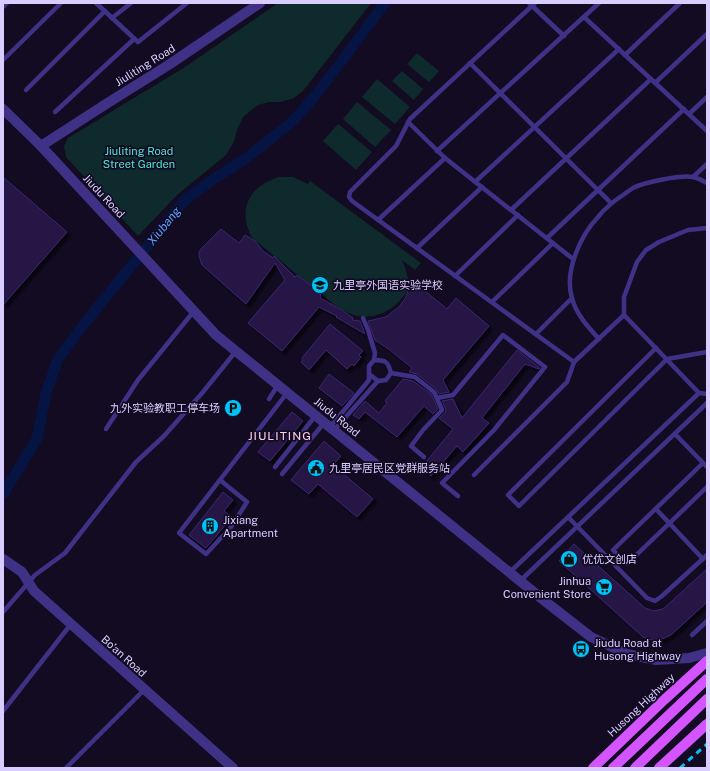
<svg xmlns="http://www.w3.org/2000/svg" width="710" height="771" viewBox="0 0 710 771" font-family="'Public Sans','Noto Sans SC',sans-serif">
	<defs>
		<filter id="shadow"><feDropShadow dx="3.5" dy="3.5" stdDeviation="1" flood-color="#0009"/></filter>
	</defs>
	<rect width="100%" height="100%" fill="#120b22"/>
	<g fill="#0e2a2d">
		<polygon points="278,3 371,3 303,91 294,98 280,102 269,102 258,105 243,117 237,130 234,142 226,155 177,195 138,236 66,157 64,146 68,138 185,67"/>
		<polygon points="417,53 439,71 429,82 407,64"/>
		<polygon points="402,71 423,89 414,100 392,81"/>
		<polygon points="377,79 410,107 395,124 362,97"/>
		<polygon points="357,102 391,130 375,147 343,119"/>
		<polygon points="338,124 372,152 356,170 323,141"/>
		<path d="M279,177h14l15,7 2,-3 111,82 -6,7 -13,-10c4,9 8,21 5,30 -1,3 -3,6 -5,8 -10,13 -27,21 -44,18 -10,-2 -19,-8 -27,-14l-79,-64c-15,-29 -3,-52 27,-61z"/>
	</g>
	<g fill="none" stroke-linecap="round" stroke-linejoin="round">
		<polyline stroke="#051442" stroke-width="11" points="3,494 37,439 46,393 58,359 84,324 185,200 215,178 245,159 292,122 311,101 338,66 385,3"/>
	</g>
	<g fill="#251645" stroke="#3e2573" filter="url(#shadow)">
		<polygon points="3,177 67,232 3,305"/>
		<polygon points="221,229 239,243 245,235 255,241 263,251 273,258 274,256 295,277 297,275 321,293 320,298 342,310 353,318 352,320 360,321 365,334 336,317 337,316 319,307 282,351 248,323 285,280 275,263 246,304 202,265 199,256 199,252 202,248"/>
		<polygon points="410,284 419,286 447,309 456,298 489,326 443,380 449,392 439,394 436,389 417,374 409,372 412,368 390,350 375,340 368,321 386,317 400,306 406,297"/>
		<polygon points="330,324 363,351 359,355 361,357 354,366 352,364 347,369 326,350 309,370 301,362 303,360 302,358"/>
		<polygon points="517,350 540,368 539,369 525,364 482,418 489,423 463,452 457,446 431,476 421,468 453,429 439,418 445,413 446,410 442,401 453,399 462,418"/>
		<polygon points="329,374 354,393 342,406 319,388"/>
		<polygon points="403,379 413,381 431,394 438,409 433,414 424,406 397,437 365,412 359,419 353,415 365,401 379,413 387,403 385,401"/>
		<polygon points="292,412 303,421 270,461 258,452"/>
		<polygon points="324,441 341,456 333,465 373,499 357,517 318,484 309,494 291,480"/>
		<polygon points="223,492 233,500 224,511 232,517 206,548 189,535"/>
		<polygon points="574,544 645,608 653,611 663,609 707,569 707,602 671,635 662,639 652,640 643,637 559,561"/>
	</g>
	<g fill="none" stroke-linecap="round" stroke-linejoin="round">
		<g stroke="#3f3286" stroke-width="4.5">
			<polyline points="96,3 138,42 187,3"/>
			<polyline points="529,3 564,36"/>
			<polyline points="535,3 410,119 396,146 350,192 349,197 352,201 574,362"/>
			<polyline points="3,7 7,3"/>
			<polyline points="584,17 707,131"/>
			<polyline points="112,18 131,3"/>
			<polyline points="625,55 680,3"/>
			<polyline points="3,60 61,3"/>
			<polyline points="470,63 611,203"/>
			<polyline points="655,83 707,34"/>
			<polyline points="26,90 105,11"/>
			<polyline points="55,112 134,39"/>
			<polyline points="689,114 707,97"/>
			<polyline points="408,122 445,158 573,259"/>
			<polyline points="437,151 599,3"/>
			<polyline points="693,177 707,164"/>
			<polyline points="475,182 619,49"/>
			<polyline points="511,210 651,79"/>
			<polyline points="378,220 445,158"/>
			<polyline points="547,238 684,109"/>
			<polyline points="417,248 482,187"/>
			<polyline points="455,276 518,215"/>
			<polyline points="492,302 553,243"/>
			<path d="M363,318l5,12 7,23 -1,7 -5,6v8l9,7 8,-1 5,-7c-3,-12 -6,-13 -17,-13"/>
			<polyline points="536,334 572,298"/>
			<path d="M599,339c-11,-12 -23,-25 -27,-41 -8,-26 8,-62 26,-81 7,-9 16,-16 25,-22 3,-2 7,-5 10,-7 12,-6 47,-13 60,-11 5,1 10,4 14,6"/>
			<polyline points="656,348 508,495 519,506 667,359 707,352"/>
			<polyline points="391,373 415,377 434,392 442,410 423,430 411,446 424,457"/>
			<polyline points="699,393 624,315 624,297 637,262 646,250 659,242 688,230 707,228"/>
			<polyline points="437,398 453,395 503,335 545,367 494,430 442,483 458,496"/>
			<polyline points="269,399 278,385"/>
			<polyline points="330,427 365,385 369,380 369,374"/>
			<polyline points="106,429 138,380 194,311"/>
			<polyline points="334,430 378,381"/>
			<polyline points="675,434 707,467"/>
			<polyline points="703,463 613,550 627,564 707,487"/>
			<polyline points="275,467 316,415"/>
			<polyline points="282,474 324,423"/>
			<polyline points="474,475 567,382 574,362 624,315"/>
			<polyline points="220,480 247,502 231,527 206,554 179,533 287,393"/>
			<polyline points="656,509 703,559"/>
			<polyline points="568,517 647,598 655,601 662,596 707,555"/>
			<polyline points="510,572 699,393 707,394"/>
			<polyline points="520,581 707,403"/>
			<polyline points="3,612 35,575 65,553 136,462 164,436 203,392 236,351"/>
			<polyline points="692,635 707,621"/>
			<polyline points="3,711 71,624"/>
			<polyline points="66,768 144,690"/>
		</g>
		<g stroke="#3f3286" stroke-width="10">
			<polyline points="3,109 41,146 216,335 546,602 591,637 627,654 656,660 689,658 707,653"/>
			<polyline points="41,146 106,104 170,64 260,3"/>
			<polyline points="3,559 22,572 34,591 233,768"/>
		</g>
		<g stroke="#d454ff" stroke-width="10">
			<polyline points="593,768 664,700 707,661"/>
			<polyline points="613,768 707,679"/>
			<polyline points="635,768 707,699"/>
			<polyline points="659,768 707,724"/>
		</g>
		<polyline stroke="#00c1f8" stroke-width="3" stroke-dasharray="6 5" stroke-linecap="butt" points="680,768 707,744"/>
	</g>
	<defs>
		<g id="school-disc" transform="scale(0.9)"><circle r="9.5" fill="#00c1f8" stroke="#120b22"/><path d="M0-5L7-2L0 1L-7-2ZM-4 1L0 2.5L4 1V4Q0 6-4 4Z" fill="#111"/></g>
		<g id="parking-disc" transform="scale(0.9)"><circle r="9.5" fill="#00c1f8" stroke="#120b22"/><path d="M-3.5-5.5H1a3.5 3.5 0 0 1 0 7H-1V5.5H-3.5ZM-1-3.4V-.6H.8a1.4 1.4 0 0 0 0-2.8Z" fill="#111"/></g>
		<g id="civic-disc" transform="scale(0.9)"><circle r="9.5" fill="#00c1f8" stroke="#120b22"/><path d="M-.6-6.5H3V-4.5H.6V-3L4-1V1h2V6H-6V1h2V-1L-.6-3ZM-1.2 2.5V6h2.4V2.5Z" fill="#111"/></g>
		<g id="building-disc" transform="scale(0.9)"><circle r="9.5" fill="#00c1f8" stroke="#120b22"/><path d="M-4-6H4V6H1V3H-1V6H-4ZM-2.5-4.3h1.7v1.8h-1.7ZM.8-4.3h1.7v1.8H.8ZM-2.5-1h1.7V.8h-1.7ZM.8-1h1.7V.8H.8Z" fill="#111"/></g>
		<g id="shop-disc" transform="scale(0.9)"><circle r="9.5" fill="#00c1f8" stroke="#120b22"/><path d="M-5-2.5h2.3a2.7 3.5 0 0 1 5.4 0H5L5.5 6h-11ZM-1.5-2.5h3a1.5 2.3 0 0 0-3 0Z" fill="#111"/></g>
		<g id="supermarket-disc" transform="scale(0.9)"><circle r="9.5" fill="#00c1f8" stroke="#120b22"/><path d="M-6-5.5h2.5l.6 2H6L4.5 2H-2.5L-4.4-4H-6ZM-1.5 3.2a1.3 1.3 0 1 0 .1 0ZM3 3.2a1.3 1.3 0 1 0 .1 0Z" fill="#111"/></g>
		<g id="bus-disc" transform="scale(0.9)"><circle r="9.5" fill="#00c1f8" stroke="#120b22"/><path d="M-5-6H5V4H4V6H2V4H-2V6H-4V4H-5ZM-3.5-4V0h7V-4ZM-3.5 1.2v1.5H-2V1.2ZM2 1.2v1.5H3.5V1.2Z" fill="#111"/></g>
	</defs>
	<g fill-rule="evenodd">
		<use href="#school-disc" x="320" y="285"/>
		<use href="#parking-disc" x="233" y="408"/>
		<use href="#civic-disc" x="316" y="468"/>
		<use href="#building-disc" x="210" y="526"/>
		<use href="#shop-disc" x="569" y="559"/>
		<use href="#supermarket-disc" x="604" y="587"/>
		<use href="#bus-disc" x="581" y="649"/>
	</g>
	<g text-anchor="middle" dominant-baseline="central" stroke-width="3.5" stroke-linejoin="round" paint-order="stroke">
		<g font-size="11" fill="#d9cdff" stroke="#120b22">
			<text transform="translate(145 65) rotate(-32)">Jiuliting Road</text>
			<text transform="translate(104 196) rotate(47)">Jiudu Road</text>
			<text transform="translate(337 417) rotate(39)">Jiudu Road</text>
			<text transform="translate(124 656) rotate(42)">Bo'an Road</text>
			<text transform="translate(641 705) rotate(-43)">Husong Highway</text>
		</g>
		<g font-size="11" fill="#4eead6" stroke="#120b22">
			<text x="139" y="151">Jiuliting Road<tspan x="139" dy="13">Street Garden</tspan></text>
		</g>
		<g font-size="11" fill="#d9cdff" stroke="#120b22" text-anchor="start">
			<text x="333" y="285">九里亭外国语实验学校</text>
			<text x="220" y="408" text-anchor="end">九外实验教职工停车场</text>
			<text x="329" y="468">九里亭居民区党群服务站</text>
			<text x="223" y="520">Jixiang<tspan x="223" dy="13">Apartment</tspan></text>
			<text x="582" y="559">优优文创店</text>
			<text x="591" y="581" text-anchor="end">Jinhua<tspan x="591" dy="13">Convenient Store</tspan></text>
			<text x="594" y="643">Jiudu Road at<tspan x="594" dy="13">Husong Highway</tspan></text>
		</g>
		<g font-size="12" font-style="italic" fill="#5b9fff" stroke="#120b22">
			<text transform="translate(164 226) rotate(-51)">Xiubang</text>
		</g>
		<g font-size="12" letter-spacing="1" fill="#ffcfe8" stroke="#120b22">
			<text x="280" y="436">JIULITING</text>
		</g>
	</g>
	<rect width="710" height="771" fill="none" stroke="#d9cdff" stroke-width="8"/>
</svg>
